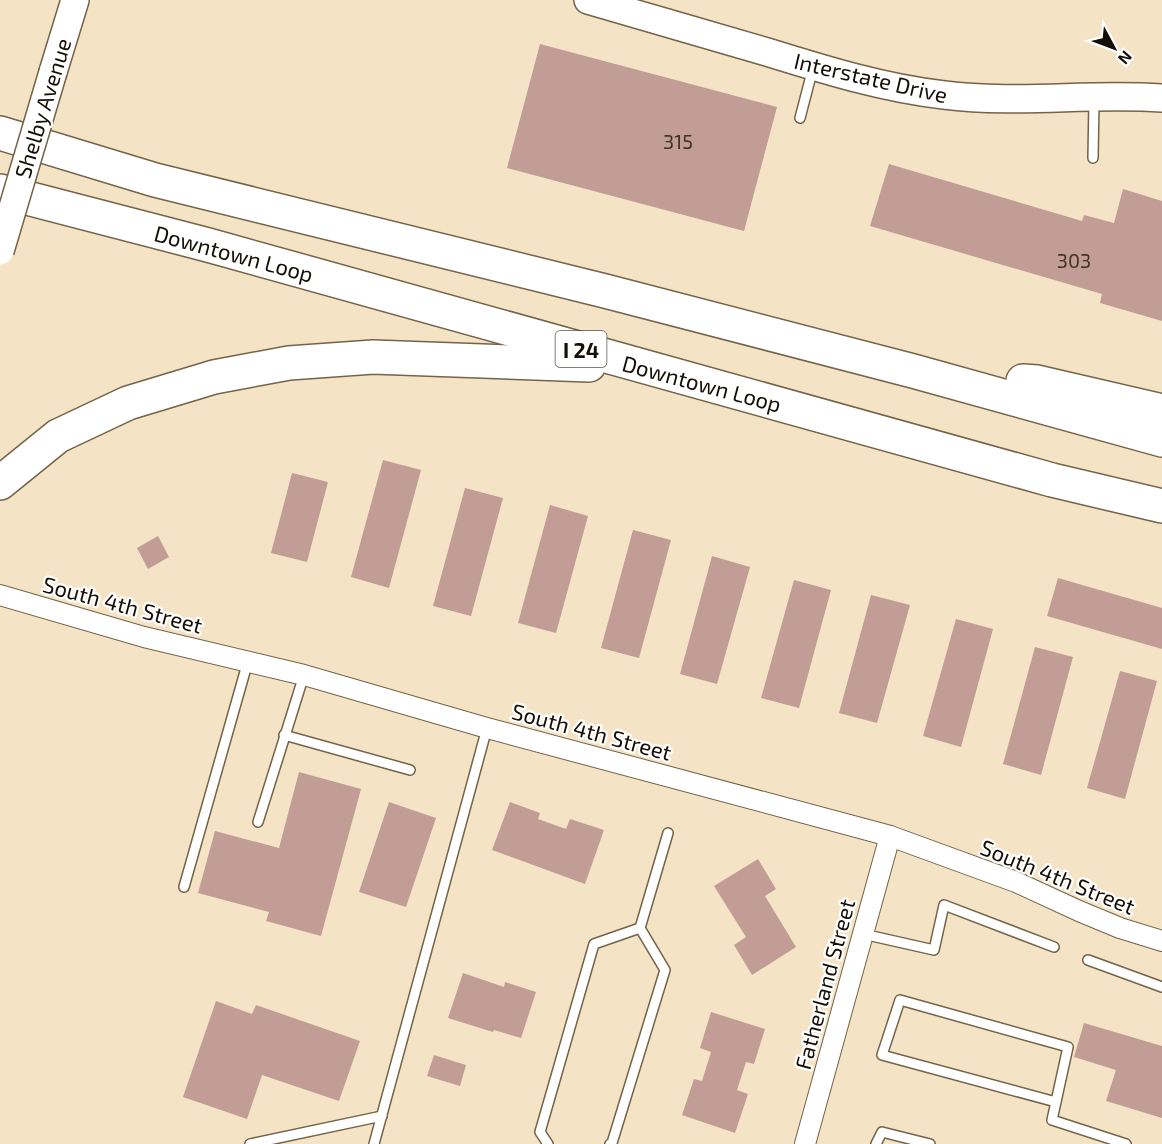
<svg xmlns="http://www.w3.org/2000/svg" width="1162" height="1144" viewBox="0 0 1162 1144" font-family="'Exo 2',sans-serif">
	<rect width="100%" height="100%" fill="#f5e3c5"/>
	<g fill="#c19d96">
		<polygon points="540,44 777,107 744,231 507,168"/>
		<polygon points="889,164 1082,221 1084,215 1114,223 1123,189 1162,201 1162,321 1100,303 1102,294 870,226"/>
		<polygon points="383,460 421,470 389,588 351,577"/>
		<polygon points="292,473 328,482 307,562 271,553"/>
		<polygon points="465,488 503,498 471,616 433,606"/>
		<polygon points="550,505 588,516 556,633 518,623"/>
		<polygon points="633,530 671,540 639,658 601,648"/>
		<polygon points="158,536 169,557 148,569 137,548"/>
		<polygon points="712,556 750,567 717,684 680,674"/>
		<polygon points="1058,578 1162,608 1162,649 1047,616"/>
		<polygon points="794,580 831,590 799,708 761,698"/>
		<polygon points="871,595 910,605 877,723 839,713"/>
		<polygon points="956,619 993,629 961,747 923,736"/>
		<polygon points="1035,647 1073,657 1041,775 1003,764"/>
		<polygon points="1120,671 1157,681 1125,799 1087,788"/>
		<polygon points="299,772 361,789 321,936 266,921 269,912 198,893 215,831 279,848"/>
		<polygon points="389,802 436,818 406,907 359,892"/>
		<polygon points="510,802 540,813 538,819 566,829 570,819 604,830 585,884 492,850"/>
		<polygon points="758,859 776,889 765,896 796,947 752,975 734,945 746,937 714,886"/>
		<polygon points="463,973 504,987 505,982 536,992 521,1038 494,1030 493,1032 448,1018"/>
		<polygon points="216,1001 252,1014 256,1005 360,1041 339,1101 262,1075 247,1119 183,1097"/>
		<polygon points="711,1012 765,1029 754,1064 746,1062 737,1090 748,1094 735,1133 682,1115 694,1079 702,1081 711,1052 700,1048"/>
		<polygon points="1084,1023 1162,1046 1162,1118 1106,1101 1116,1070 1074,1057"/>
		<polygon points="434,1055 466,1065 460,1086 427,1076"/>
	</g>
	<g fill="none" stroke-linecap="round" stroke-linejoin="round">
		<g stroke="#736349" stroke-width="12">
			<g id="service">
				<polyline points="800,118 813,68"/>
				<polyline points="1093,158 1094,100"/>
				<polyline points="284,735 410,770"/>
				<polyline points="258,822 304,675"/>
				<polyline points="184,887 248,661"/>
				<polyline points="863,934 934,950 944,905 1054,947"/>
				<polyline points="1088,960 1162,987"/>
				<polyline points="1056,1102 882,1055 900,1000 1068,1047 1052,1120 1126,1144"/>
				<polyline points="250,1144 382,1116"/>
				<polyline points="374,1144 487,728"/>
				<polyline points="548,1144 540,1132 594,944 640,928"/>
				<polyline points="610,1144 612,1143 665,970 640,928 668,833"/>
				<polyline points="876,1144 882,1132 930,1144"/>
			</g>
		</g>
		<g stroke="#736349" stroke-width="22">
			<g id="minor">
				<polyline points="0,595 144,637 304,675 487,728 890,836 1016,882 1079,911 1120,928 1162,941"/>
				<polyline points="805,1144 890,836"/>
			</g>
		</g>
		<g stroke="#736349" stroke-width="30">
			<g id="secondary">
				<path d="M588,0c60,17 119,35 179,52 58,18 116,36 177,43 72,9 145,-2 218,3"/>
				<polyline points="53,72 75,0"/>
			</g>
		</g>
		<g stroke="#736349" stroke-width="36">
			<g id="motorway">
				<polyline points="0,133 155,180 605,291 913,371 1162,440"/>
				<polyline points="0,191 208,245 1052,480 1162,506"/>
				<polyline points="1023,381 1037,382 1162,411"/>
				<polyline points="0,483 58,436 128,403 214,377 289,363 373,357 589,365"/>
			</g>
		</g>
		<use href="#service" stroke="#fff" stroke-width="9"/>
		<use href="#minor" stroke="#fff" stroke-width="20"/>
		<use href="#secondary" stroke="#fff" stroke-width="27"/>
		<use href="#motorway" stroke="#fff" stroke-width="33"/>
		<g stroke="#736349" stroke-width="30" stroke-linecap="butt">
			<polyline id="secondary-bridge" points="0,251 53,72"/>
		</g>
		<use href="#secondary-bridge" stroke="#fff" stroke-width="27"/>
	</g>
	<g text-anchor="middle" dominant-baseline="central" stroke-width="4.5" stroke-linejoin="round" paint-order="stroke">
		<g font-size="20" fill="#3f3229">
			<text x="678" y="141">315</text>
			<text x="1074" y="260">303</text>
		</g>
		<rect fill="#fff" stroke="#5a5650" stroke-width="1.5" x="555.5" y="331" width="51" height="36" rx="4.5"/>
		<g font-size="21" font-weight="bold" fill="#140e05">
			<text x="581" y="349">I 24</text>
		</g>
		<g font-size="22" fill="#140e05" stroke="#fff">
			<text transform="translate(871 77) rotate(13)">Interstate Drive</text>
			<text transform="translate(42 108) rotate(-73)">Shelby Avenue</text>
			<text transform="translate(234 253) rotate(15)">Downtown Loop</text>
			<text transform="translate(702 383) rotate(15)">Downtown Loop</text>
			<text transform="translate(123 604) rotate(15)">South 4th Street</text>
			<text transform="translate(592 731) rotate(15)">South 4th Street</text>
			<text transform="translate(1058 876) rotate(22)">South 4th Street</text>
			<text transform="translate(824 984) rotate(-75)">Fatherland Street</text>
		</g>
	</g>
	<g transform="translate(1114 48) rotate(131)" stroke="#ffffff" stroke-width="4.5" paint-order="stroke">
	<path d="M0-4.5L10 22L0 15L-10 22Z" fill="#140e05"/>
	<text y="-9" font-size="16" font-weight="bold" text-anchor="middle" fill="#140e05">N</text>
	</g>
</svg>
